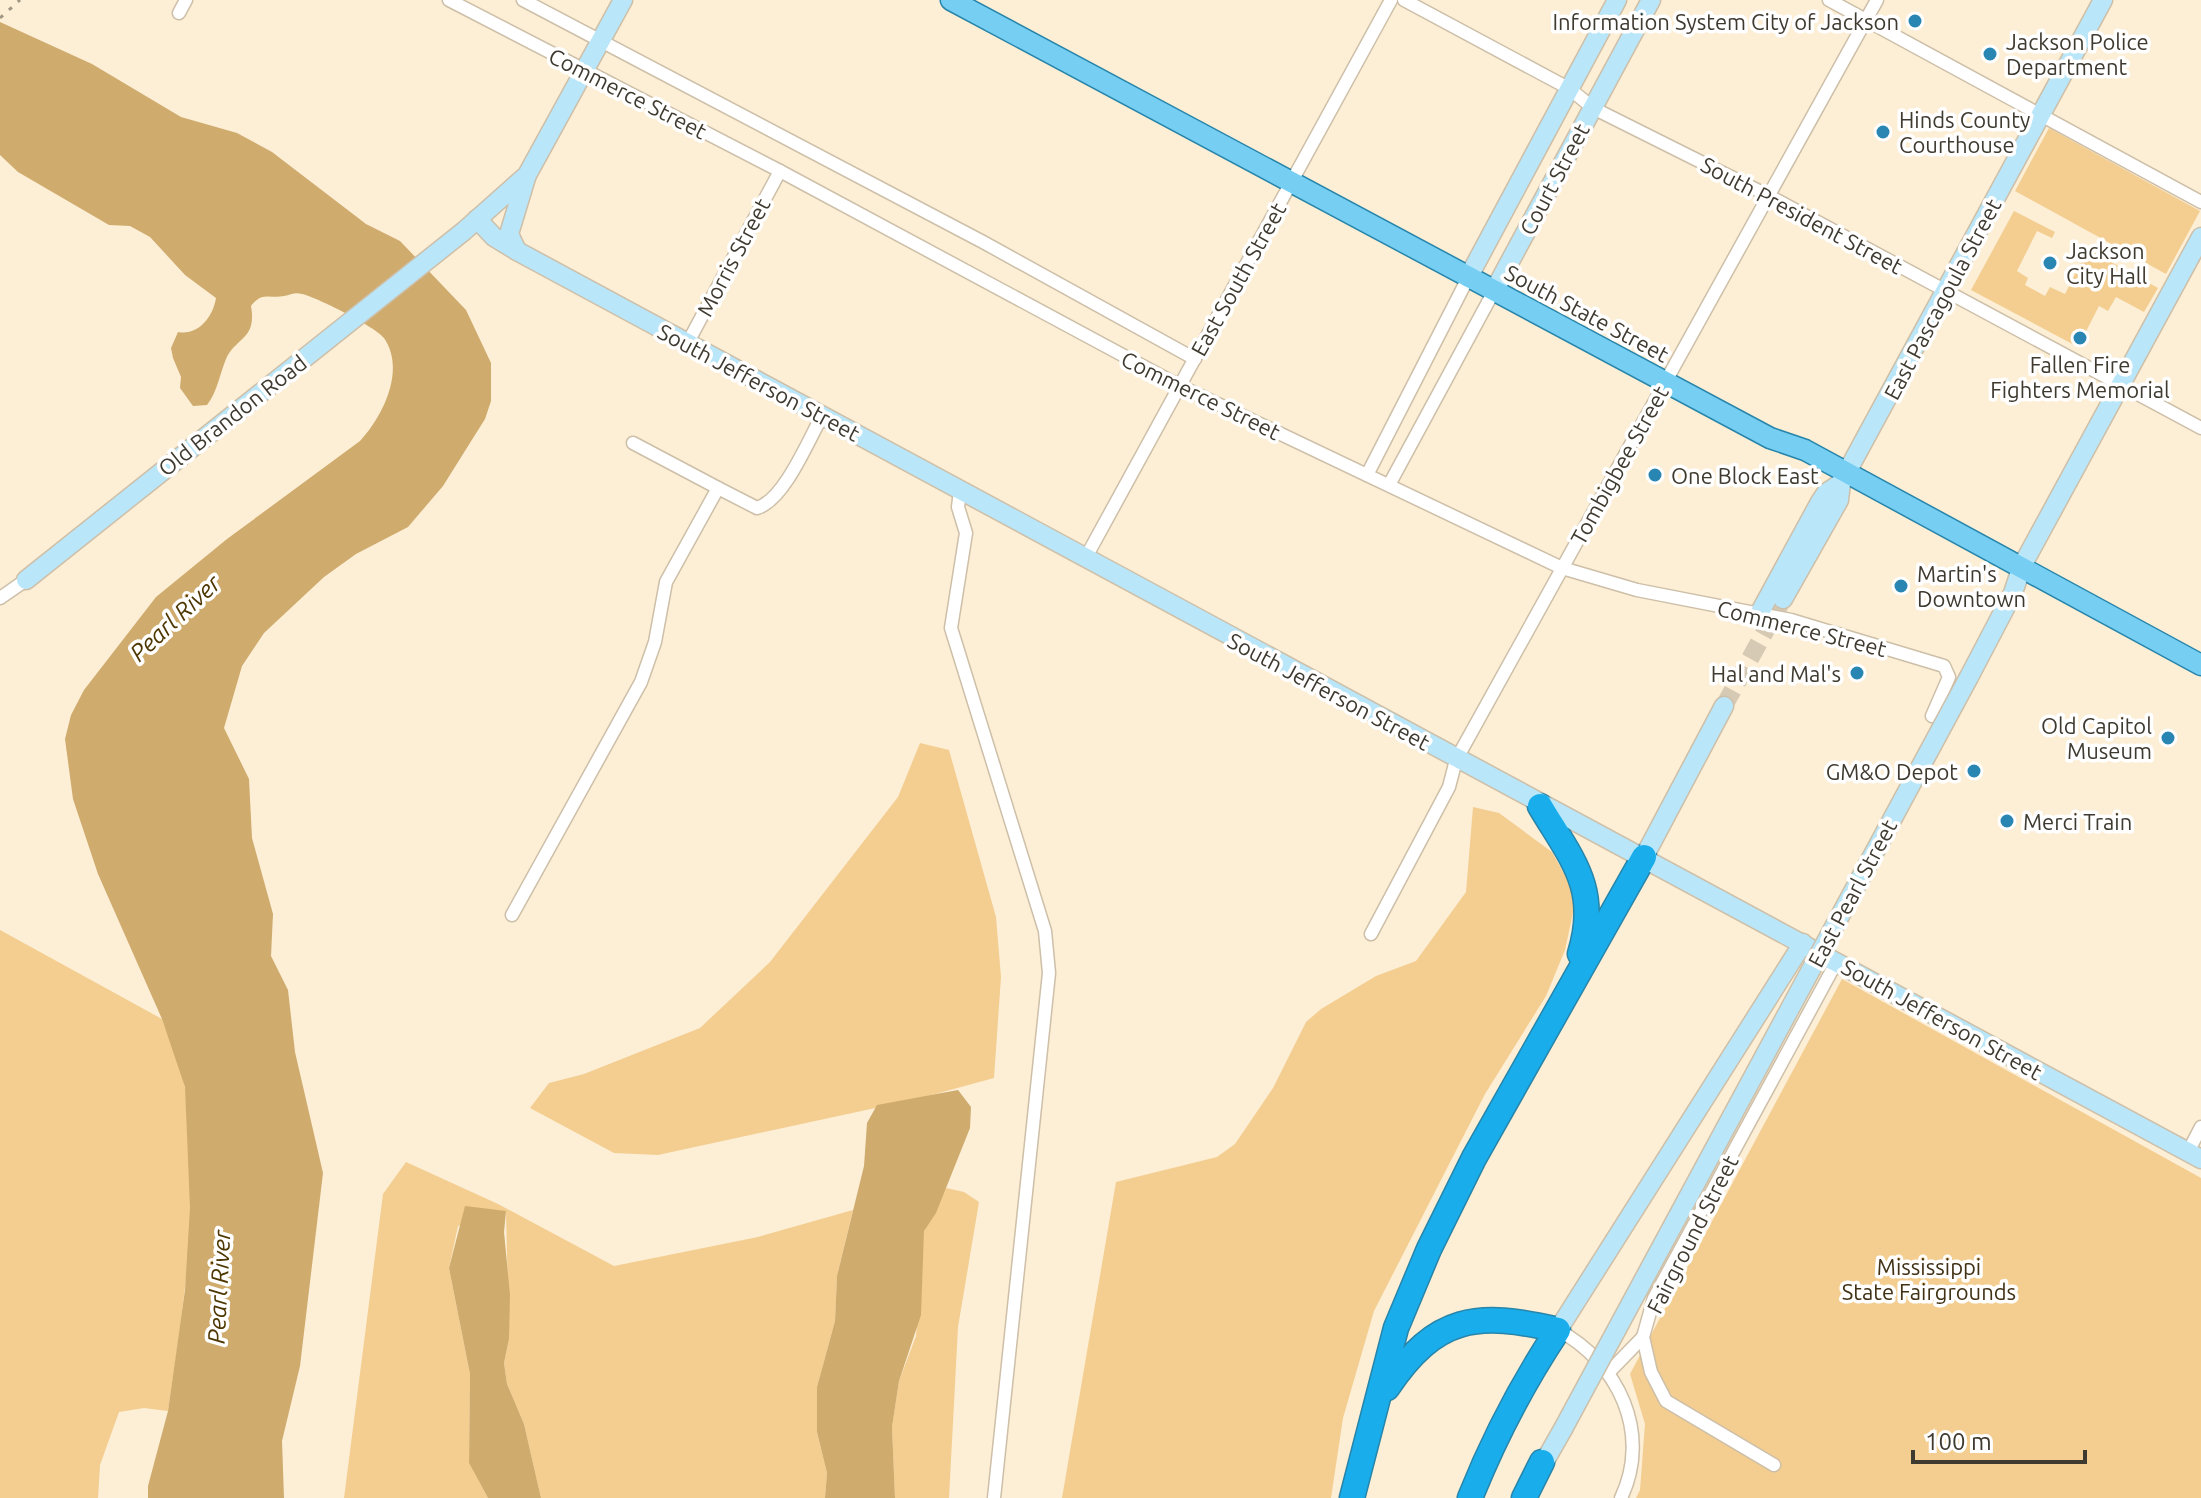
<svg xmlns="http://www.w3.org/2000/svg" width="2201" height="1498" viewBox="0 0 2201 1498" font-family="Ubuntu,sans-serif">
	<rect width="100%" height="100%" fill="#fdeed6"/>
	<g fill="#f3ce90">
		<polygon points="2049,128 2200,211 2166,274 2015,191"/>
		<polygon points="2014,211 2055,232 2052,238 2037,231 2017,271 2028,278 2025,285 2045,296 2050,287 2065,294 2084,256 2071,249 2075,242 2158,288 2144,312 2116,297 2108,311 2099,306 2078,347 1971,290"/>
		<polygon points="920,743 949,750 996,917 1001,977 994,1078 917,1099 658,1155 614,1153 530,1108 549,1083 584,1074 700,1028 770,962 898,797"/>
		<polygon points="1473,807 1499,813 1552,852 1572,888 1574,908 1565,950 1546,996 1485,1094 1374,1311 1343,1418 1331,1498 1062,1498 1116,1182 1217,1157 1235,1144 1273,1088 1306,1022 1321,1009 1376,976 1416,961 1466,892"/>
		<path d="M0,930l162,89c8,22 19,46 23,69 19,97 -3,225 -17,323l-24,-3 -25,4 -19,53 -2,33h-98z"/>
		<polygon points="1842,979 2201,1178 2201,1498 1636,1498 1640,1490 1645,1424 1630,1374"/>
		<polygon points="406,1162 498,1204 614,1266 758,1237 853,1210 837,1276 835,1321 817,1387 817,1432 827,1473 825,1498 541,1498 524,1424 507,1384 504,1363 509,1339 506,1211 458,1226 449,1268 470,1374 469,1463 488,1498 344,1498 383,1194"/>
		<polygon points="946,1188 964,1192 979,1202 958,1327 949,1498 895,1498 892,1427 899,1381 916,1336 924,1231"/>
	</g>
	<g fill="#cfab6d">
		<path d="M0,22l92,42 89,53 56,16 35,19 94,72 34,17 66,69 25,53v38l-6,18 -42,67 -35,41 -52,27 -32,23 -60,56 -22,33 -18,62 25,51 3,59 21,76 -2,42 17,34 7,62 28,121 -23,193 -18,75 2,57h-136v-12l20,-75 17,-121 5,-82 -5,-121 -23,-68 -64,-145 -25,-75 -8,-60 6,-24 13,-25 72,-93 71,-58 133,-98c23,-25 46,-71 24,-103 -8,-11 -68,-41 -82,-44 -8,-2 -11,1 -18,2 -14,3 -22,-5 -33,10 6,34 -15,31 -25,53 -7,17 -8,31 -19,46l-14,1 -13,-18 1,-11 -8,-19 -2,-10 7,-16c20,4 35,-15 38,-34l-31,-23 -35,-38 -20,-11 -21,-1 -91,-53 -18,-17z"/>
		<polygon points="958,1090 971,1107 970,1128 936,1213 924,1231 921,1315 899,1381 892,1427 895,1498 825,1498 827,1473 817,1432 817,1387 835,1321 837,1276 864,1166 867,1123 877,1105"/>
		<polygon points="465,1206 506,1211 504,1232 510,1295 509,1339 504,1363 507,1384 524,1424 541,1498 488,1498 469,1463 470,1374 449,1268"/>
	</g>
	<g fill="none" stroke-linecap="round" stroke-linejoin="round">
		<polyline stroke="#d7cab5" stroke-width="18" stroke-dasharray="18 9" stroke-linecap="butt" points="1724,706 1783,599"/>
		<g stroke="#cdbfa8" stroke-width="15">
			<g id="street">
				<polyline points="449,0 780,171 1180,386 1562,568 1637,590 1791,620 1944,666 1949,677 1932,716"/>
				<polyline points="523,0 983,242 1195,359"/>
				<polyline points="1404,0 1570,89 1593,108 1769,196 2201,428"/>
				<polyline points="1829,0 2201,202"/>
				<polyline points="179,13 186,0"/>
				<polyline points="687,344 780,171"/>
				<polyline points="633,443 718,488"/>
				<polyline points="1367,475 1468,278"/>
				<polyline points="1389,485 1494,291"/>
				<polyline points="960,491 958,507 966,533 951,628 1045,931 1049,973 994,1498"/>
				<polyline points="1085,559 1391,0"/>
				<polyline points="0,598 26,580"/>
				<path d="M512,915l129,-233 14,-40 11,-60 52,-94 39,20c27,-8 51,-67 65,-92"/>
				<polyline points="1371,934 1449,787 1456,760 1877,0"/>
				<polyline points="2188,1152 2201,1127"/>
				<path d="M1558,1330c60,32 94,103 63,168"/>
				<polyline points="1610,1371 1643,1337"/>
				<polyline points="1774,1465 1666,1401 1651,1372 1643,1337 1654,1298 1837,961"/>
			</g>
		</g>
		<g stroke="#cdbfa8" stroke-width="21">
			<g id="secondary">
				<polyline points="477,219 494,237 517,251 2201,1159"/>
				<polyline points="517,251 509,234 526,178"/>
				<polyline points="1468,278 1617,0"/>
				<polyline points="1494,291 1651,0"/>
				<polyline points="26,580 464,231 527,175 623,0"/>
				<polyline points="1783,599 1839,500 1841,483 2103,0"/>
				<polyline points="1759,614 1820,502 1826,493 1841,483"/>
				<polyline points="1969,677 2013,593 2022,566 2201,237"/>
				<polyline points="1644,857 1724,706"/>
				<polyline points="1558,1330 1803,943"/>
				<polyline points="1538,1473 1563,1429"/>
			</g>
		</g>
		<g stroke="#2785aa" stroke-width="23">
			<polyline id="primary" points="951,0 1770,438 1805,450 2201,665"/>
		</g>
		<g stroke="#2785aa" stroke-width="27">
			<g id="highway">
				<path d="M1540,806c32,54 60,82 40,148"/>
				<path d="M1387,1388c49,-73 90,-77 171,-58 -36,54 -64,108 -88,168"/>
				<polyline points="1352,1498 1396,1328 1429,1249 1474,1158 1644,857"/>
				<polyline points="1524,1498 1542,1462"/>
			</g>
		</g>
		<use href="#street" stroke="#fff" stroke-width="12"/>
		<use href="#secondary" stroke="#bae6f9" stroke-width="18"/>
		<use href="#primary" stroke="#76cef3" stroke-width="20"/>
		<use href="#highway" stroke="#1aadeb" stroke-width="24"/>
		<polyline stroke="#a09684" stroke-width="3" stroke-dasharray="4 8" stroke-linecap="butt" points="0,18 20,0"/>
		<g stroke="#cdbfa8" stroke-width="21" stroke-linecap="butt">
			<polyline id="secondary-bridge" points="1563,1429 1969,677"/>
		</g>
		<use href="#secondary-bridge" stroke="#bae6f9" stroke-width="18"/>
	</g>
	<g fill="#2985b2" stroke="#fff" stroke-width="3">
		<circle cx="1915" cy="21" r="8"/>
		<circle cx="1990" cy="54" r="8"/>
		<circle cx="1883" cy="132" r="8"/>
		<circle cx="2050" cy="263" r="8"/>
		<circle cx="2080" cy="338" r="8"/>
		<circle cx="1655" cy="475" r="8"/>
		<circle cx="1901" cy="586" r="8"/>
		<circle cx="1857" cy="673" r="8"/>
		<circle cx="2168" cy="738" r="8"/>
		<circle cx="1974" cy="771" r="8"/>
		<circle cx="2007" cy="821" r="8"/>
	</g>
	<g text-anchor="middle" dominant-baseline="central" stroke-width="7" stroke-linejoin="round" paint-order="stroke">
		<g font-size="22" fill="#3f3a30" stroke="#fff" text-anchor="start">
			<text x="1899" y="21" text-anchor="end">Information System City of Jackson</text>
			<text x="2006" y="41">Jackson Police<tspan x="2006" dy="25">Department</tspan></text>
			<text x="1899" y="119">Hinds County<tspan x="1899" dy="25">Courthouse</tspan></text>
			<text x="2066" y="250">Jackson<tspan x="2066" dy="25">City Hall</tspan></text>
			<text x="2080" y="364" text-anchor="middle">Fallen Fire<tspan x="2080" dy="25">Fighters Memorial</tspan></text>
			<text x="1671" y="475">One Block East</text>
			<text x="1917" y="573">Martin's<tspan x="1917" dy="25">Downtown</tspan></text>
			<text x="1841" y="673" text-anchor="end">Hal and Mal's</text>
			<text x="2152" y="725" text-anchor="end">Old Capitol<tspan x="2152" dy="25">Museum</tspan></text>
			<text x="1958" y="771" text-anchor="end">GM&amp;O Depot</text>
			<text x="2023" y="821">Merci Train</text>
		</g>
		<g font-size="22" fill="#3f3a30" stroke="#fff">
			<text transform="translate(628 93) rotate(27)">Commerce Street</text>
			<text transform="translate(1554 179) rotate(-62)">Court Street</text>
			<text transform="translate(1802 215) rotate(28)">South President Street</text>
			<text transform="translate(733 257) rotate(-62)">Morris Street</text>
			<text transform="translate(1238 279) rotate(-61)">East South Street</text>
			<text transform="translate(1942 299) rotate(-62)">East Pascagoula Street</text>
			<text transform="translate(1587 313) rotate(28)">South State Street</text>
			<text transform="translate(759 382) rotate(28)">South Jefferson Street</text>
			<text transform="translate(1201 395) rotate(26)">Commerce Street</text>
			<text transform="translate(232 415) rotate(-38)">Old Brandon Road</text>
			<text transform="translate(1619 465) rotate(-61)">Tombigbee Street</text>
			<text transform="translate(1802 628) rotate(14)">Commerce Street</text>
			<text transform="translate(1329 691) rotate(28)">South Jefferson Street</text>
			<text transform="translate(1852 893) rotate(-62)">East Pearl Street</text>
			<text transform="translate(1942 1019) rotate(29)">South Jefferson Street</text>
			<text transform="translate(1692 1234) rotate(-63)">Fairground Street</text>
		</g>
		<g font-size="22" fill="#413115" stroke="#fff">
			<text x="1929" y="1266">Mississippi<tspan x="1929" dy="25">State Fairgrounds</tspan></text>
		</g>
		<g font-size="24" font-style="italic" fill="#4f3702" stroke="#fff">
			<text transform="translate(175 618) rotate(-43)">Pearl River</text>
			<text transform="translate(219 1287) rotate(-87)">Pearl River</text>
		</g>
	</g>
	<path d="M1913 1450v12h172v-12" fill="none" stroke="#3f3a30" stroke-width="4"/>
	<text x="1925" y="1450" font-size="24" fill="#3f3a30" stroke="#ffffff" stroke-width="6" paint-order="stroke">100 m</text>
</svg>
